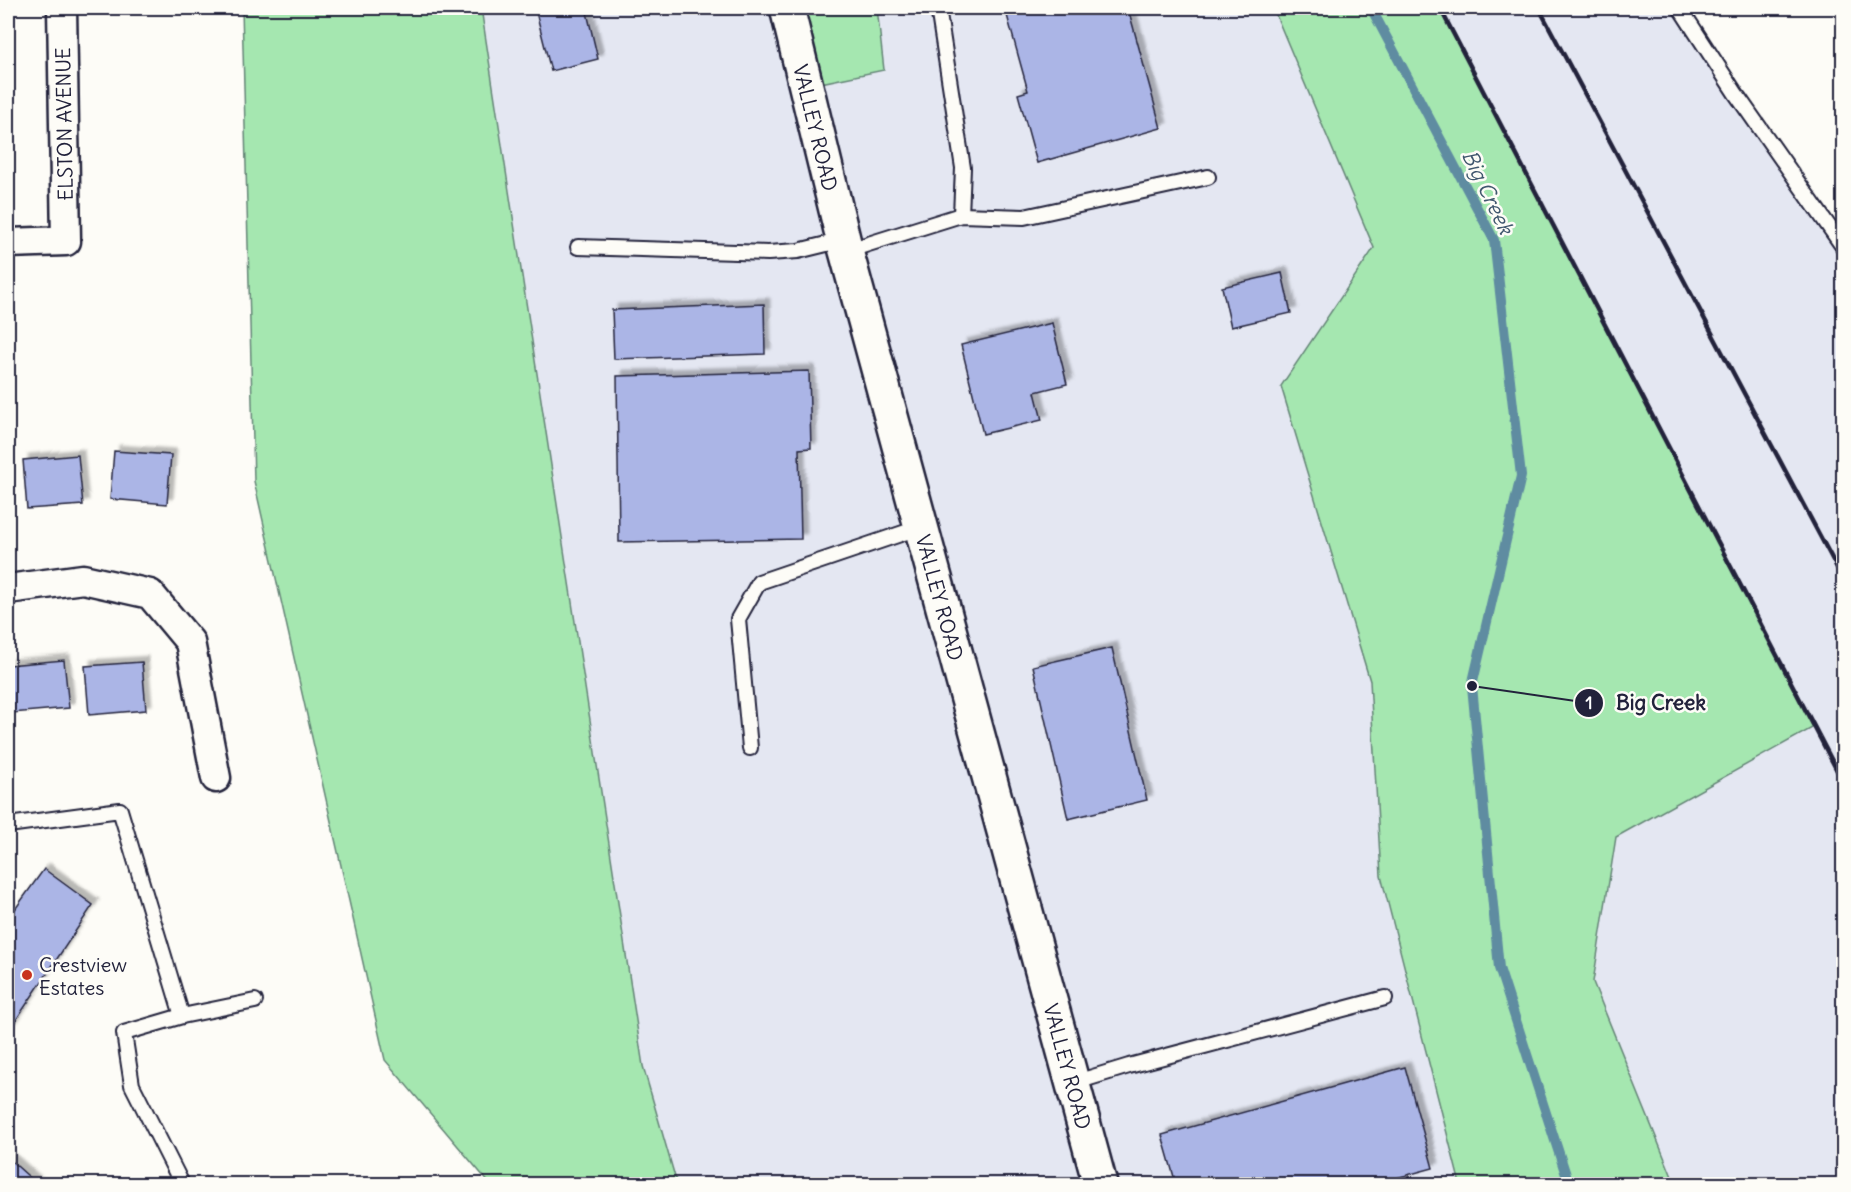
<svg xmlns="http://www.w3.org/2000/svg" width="1851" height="1192" viewBox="0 0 1851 1192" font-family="Delius,sans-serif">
	<defs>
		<filter id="shadow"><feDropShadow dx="5.5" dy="-5.5" stdDeviation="1.5" flood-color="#0004"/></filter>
	</defs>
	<rect width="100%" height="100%" fill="#fdfcf7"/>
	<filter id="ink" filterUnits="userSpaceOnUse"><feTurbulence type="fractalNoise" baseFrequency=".0167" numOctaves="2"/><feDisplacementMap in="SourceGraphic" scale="12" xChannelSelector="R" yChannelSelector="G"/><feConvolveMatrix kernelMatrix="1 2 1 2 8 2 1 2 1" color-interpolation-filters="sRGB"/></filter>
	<g filter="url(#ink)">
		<g fill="#e4e7f2">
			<polygon points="481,8 787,8 884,70 877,8 1273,8 1374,248 1281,386 1370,681 1381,876 1460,1184 677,1184 643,1066"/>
			<polygon points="1440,8 1680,8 1843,248 1843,1184 1675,1184 1593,982 1616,837 1813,726"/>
		</g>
		<g fill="#a5e7b0" stroke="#648476" stroke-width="1.5">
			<polygon points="242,8 481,8 643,1066 677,1184 490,1184 385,1060 254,481"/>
			<polygon points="787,8 877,8 884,70 806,86"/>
			<polygon points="1273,8 1440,8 1814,727 1616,837 1593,982 1675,1184 1460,1184 1381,876 1370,681 1281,386 1374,248"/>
		</g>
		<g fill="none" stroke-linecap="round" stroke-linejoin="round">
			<polyline stroke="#5e8ca1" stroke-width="10" points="1371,8 1494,240 1521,476 1472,686 1499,968 1569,1184"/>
		</g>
		<g fill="#abb5e6" stroke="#22223b" stroke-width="1.5" filter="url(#shadow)">
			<polygon points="535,8 586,8 598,59 551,71"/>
			<polygon points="1005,8 1128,8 1161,128 1037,163 1018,94 1028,91"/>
			<polygon points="1282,273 1291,313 1231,327 1222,287"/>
			<polygon points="764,304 765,354 614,359 612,310"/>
			<polygon points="1052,323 1067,384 1035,392 1042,420 983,434 961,345"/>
			<polygon points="809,371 811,448 799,449 801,539 619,542 617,376"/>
			<polygon points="114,451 171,455 167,504 110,499"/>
			<polygon points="78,455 83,505 27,509 23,460"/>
			<polygon points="1112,648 1147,800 1068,819 1033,666"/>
			<polygon points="64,660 69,708 12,713 8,665"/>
			<polygon points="142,662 146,710 89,715 85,666"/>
			<polygon points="44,869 93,905 8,1032 8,919"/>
			<polygon points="1405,1067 1433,1168 1374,1184 1176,1184 1162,1135"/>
			<polygon points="8,1158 37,1184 8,1184"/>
		</g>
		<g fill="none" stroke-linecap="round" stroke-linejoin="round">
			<g stroke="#22223b" stroke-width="18">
				<g id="service">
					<polyline points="938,8 963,168 961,215"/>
					<polyline points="1680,8 1736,94 1844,248"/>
					<polyline points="578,247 768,253 798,251 843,240"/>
					<polyline points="846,251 961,215 1024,217 1208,177"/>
					<polyline points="750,748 738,619 759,582 921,527"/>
					<polyline points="8,825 120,810 182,1016 124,1033 132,1085 182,1184"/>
					<polyline points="182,1016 255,1001"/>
					<polyline points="1073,1083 1129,1066 1385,998"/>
				</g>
			</g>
			<g stroke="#22223b" stroke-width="33">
				<g id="minor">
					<polyline points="8,243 66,241 62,8"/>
					<polyline points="8,589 83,579 150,594 190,642 216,778"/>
				</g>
			</g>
			<g stroke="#22223b" stroke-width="38">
				<g id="tertiary">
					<path id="s1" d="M787,8l59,243 254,933"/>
				</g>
			</g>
			<use href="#service" stroke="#fdfcf7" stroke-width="14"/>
			<use href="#minor" stroke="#fdfcf7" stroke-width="28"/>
			<use href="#tertiary" stroke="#fdfcf7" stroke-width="33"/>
			<g stroke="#22223b" stroke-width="4.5">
				<polyline points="1440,8 1844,784"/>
				<polyline points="1539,8 1844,581"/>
			</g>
		</g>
	</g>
	<circle fill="#c8321e" stroke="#fdfcf7" stroke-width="2" cx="27" cy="975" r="6"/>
	<g text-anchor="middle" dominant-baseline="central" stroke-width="5" stroke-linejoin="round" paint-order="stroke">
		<g font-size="20" fill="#22223b" stroke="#fdfcf7">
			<text transform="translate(64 124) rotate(-91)">ELSTON AVENUE</text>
			<text stroke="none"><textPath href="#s1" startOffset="123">VALLEY ROAD</textPath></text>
			<text stroke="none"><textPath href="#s1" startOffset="609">VALLEY ROAD</textPath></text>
			<text stroke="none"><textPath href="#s1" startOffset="1095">VALLEY ROAD</textPath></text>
		</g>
		<g font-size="20" fill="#22223b" stroke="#fdfcf7" text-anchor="start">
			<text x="39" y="964">Crestview<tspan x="39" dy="23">Estates</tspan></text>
		</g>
		<g font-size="21" font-style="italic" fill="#40576e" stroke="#fdfcf7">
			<text transform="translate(1488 192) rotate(64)">Big Creek</text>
		</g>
	</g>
	<path fill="none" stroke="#22223b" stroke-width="2" d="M1472 686L1589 703"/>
	<g fill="#22223b" stroke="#fdfcf7" stroke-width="2">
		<circle cx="1472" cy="686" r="6"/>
		<circle cx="1589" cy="703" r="15"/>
	</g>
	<g font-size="18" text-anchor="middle" font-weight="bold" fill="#fff">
		<text x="1589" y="709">1</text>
	</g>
	<g font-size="21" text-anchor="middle" font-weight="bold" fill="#22223b" stroke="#fdfcf7" stroke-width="5" stroke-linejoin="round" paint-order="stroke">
		<text x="1661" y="710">Big Creek</text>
	</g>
	<rect width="1851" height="1192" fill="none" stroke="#fdfcf7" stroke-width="30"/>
	<rect x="15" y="15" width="1821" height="1162" fill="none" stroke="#22223b" stroke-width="2" filter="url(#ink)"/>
</svg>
